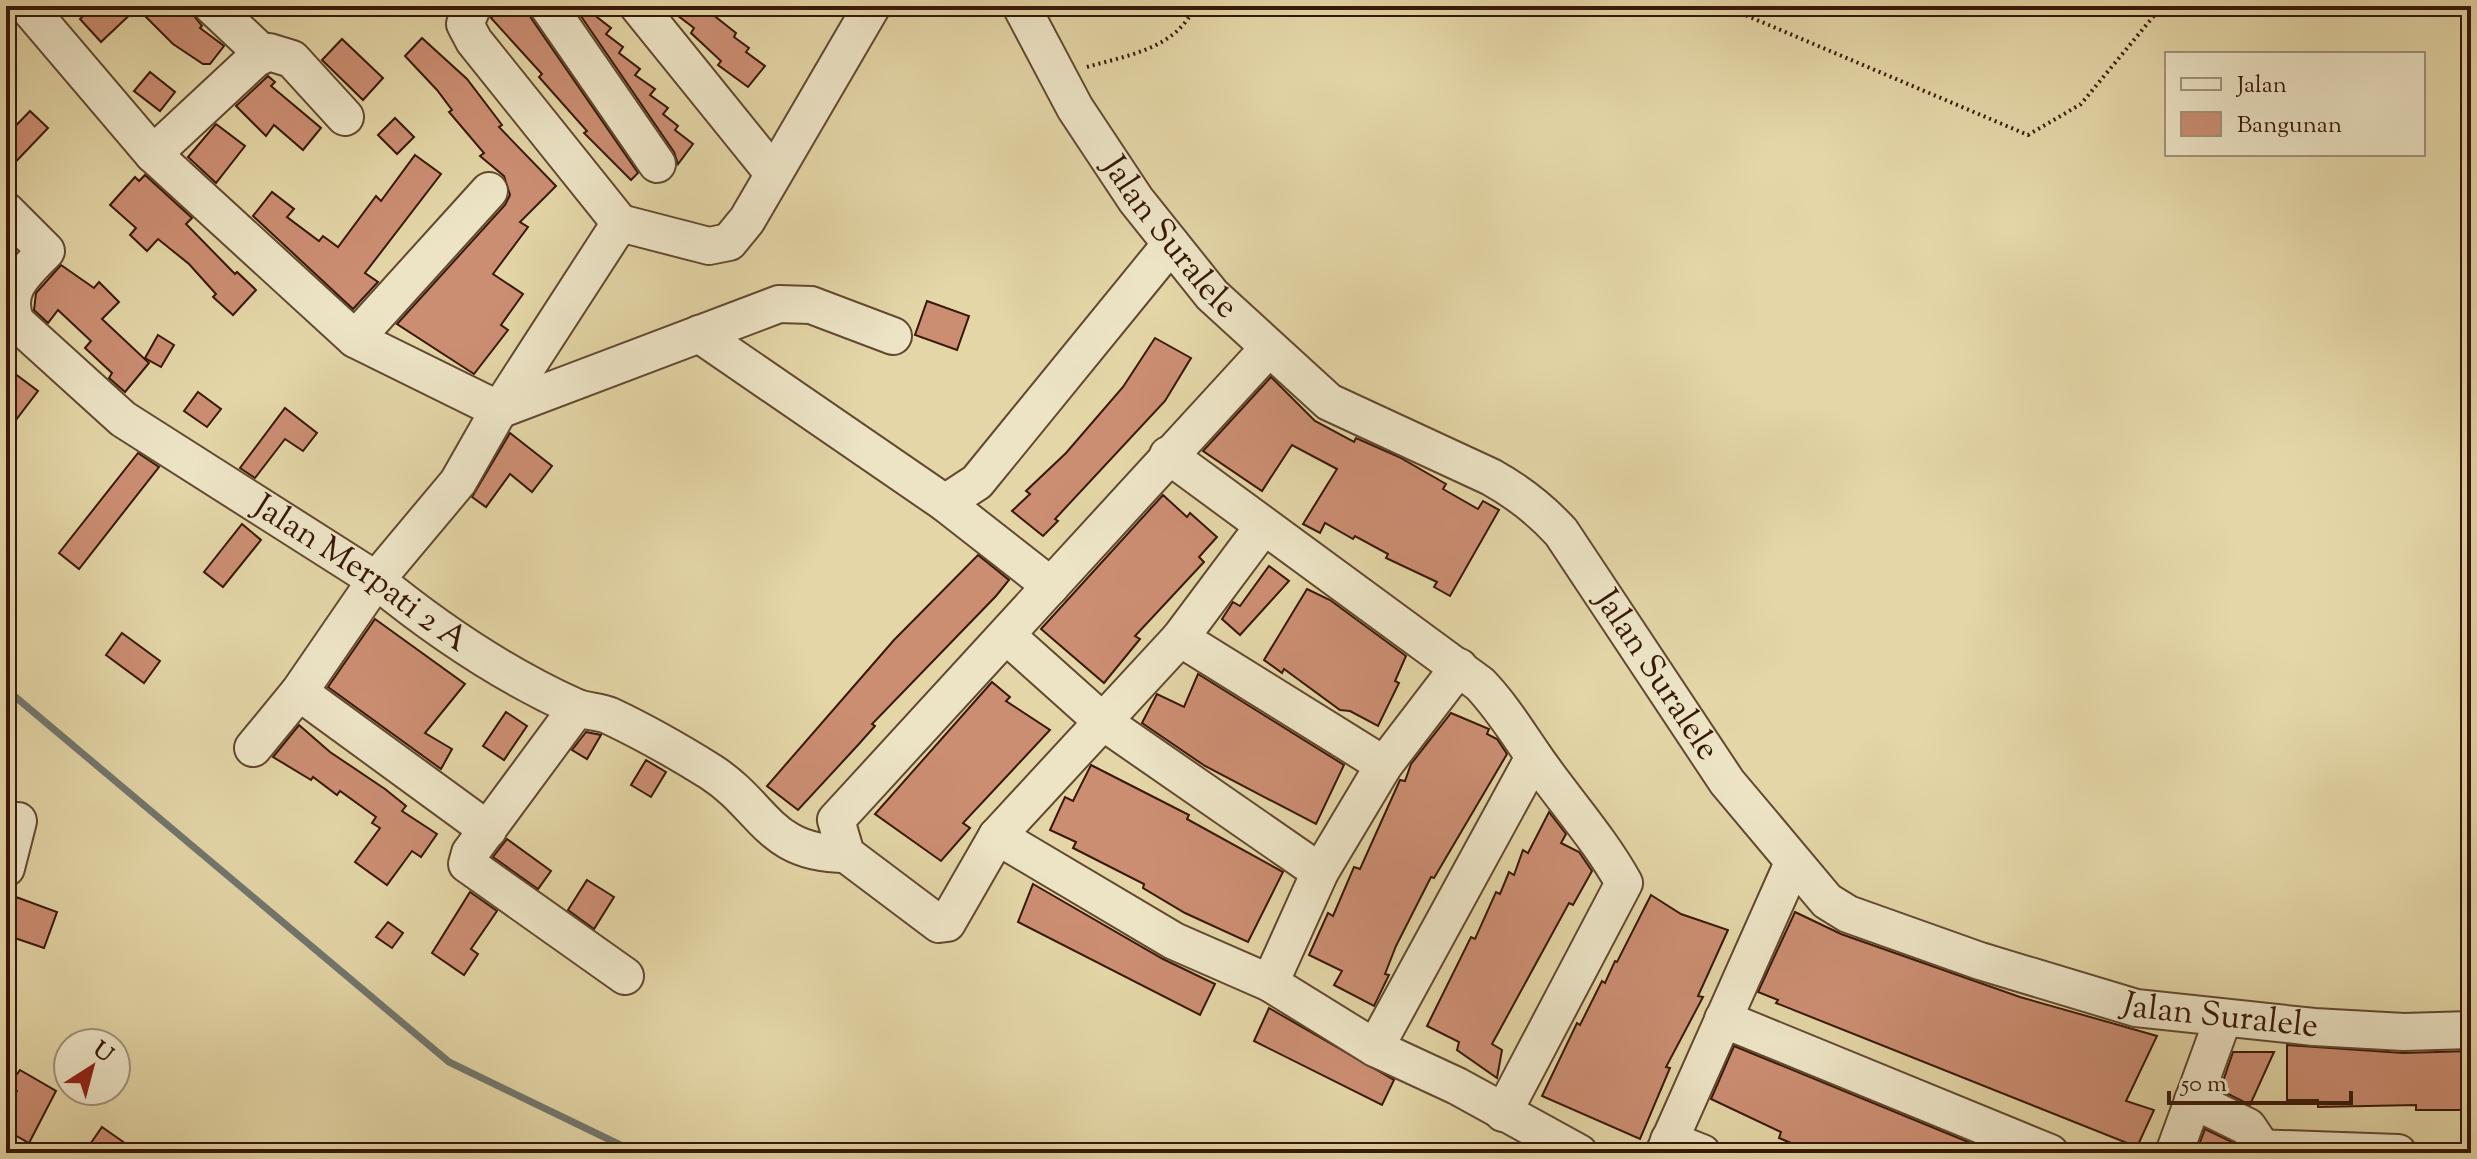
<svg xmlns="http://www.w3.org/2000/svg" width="2477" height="1159" viewBox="0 0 2477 1159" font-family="'Sorts Mill Goudy',serif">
	<rect width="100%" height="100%" fill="#e4d6a7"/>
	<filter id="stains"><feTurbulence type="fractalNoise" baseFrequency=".0025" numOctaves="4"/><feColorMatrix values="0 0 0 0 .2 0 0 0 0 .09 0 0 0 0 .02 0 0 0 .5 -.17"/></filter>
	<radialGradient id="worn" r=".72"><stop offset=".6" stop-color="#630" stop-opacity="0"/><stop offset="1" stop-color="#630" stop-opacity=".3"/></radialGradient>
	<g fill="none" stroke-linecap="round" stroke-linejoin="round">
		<polyline stroke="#72776e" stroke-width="7" points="6,689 449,1062 637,1153"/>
	</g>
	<g fill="#cc8e73" stroke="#371807" stroke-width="2">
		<polygon points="94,6 186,6 202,26 200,28 224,46 210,64 203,64 173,44 137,8 101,42 80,19"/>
		<polygon points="501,6 527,6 531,18 638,173 631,180 584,133 587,131 539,77 542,74 491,18"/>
		<polygon points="574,6 598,6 593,14 611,28 606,34 623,47 619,53 640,69 635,75 655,89 650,95 668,108 663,114 678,126 675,130 693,144 678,164 674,152"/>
		<polygon points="665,6 702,6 736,33 734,37 749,48 746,52 765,66 748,87 718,65 721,61 691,33 694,28"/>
		<polygon points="422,38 467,79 502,125 499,127 556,186 520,222 528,227 493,274 523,294 501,325 508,330 474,374 397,324 505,205 510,195 504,176 480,156 484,153 449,112 452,110 437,90 405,56"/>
		<polygon points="342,39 383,78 363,100 322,60"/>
		<polygon points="150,72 175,92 160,111 134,91"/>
		<polygon points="268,76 275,82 271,86 321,128 303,150 274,125 266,136 236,106"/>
		<polygon points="30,111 48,128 6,172 6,136"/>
		<polygon points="395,118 414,137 397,154 378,135"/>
		<polygon points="216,124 245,146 216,183 188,157"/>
		<polygon points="415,155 441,174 365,273 378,282 353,309 253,216 272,192 294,209 287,217 319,241 323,236 338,247 376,196 381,201"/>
		<polygon points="145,175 192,218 186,224 235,274 237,272 256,290 233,315 213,297 216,294 189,264 158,239 147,251 130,235 136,228 110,205 135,177 139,181"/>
		<polygon points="61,265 94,288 99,282 119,302 102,319 149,363 125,392 109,378 112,373 85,348 91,341 58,310 48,323 34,310 36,293"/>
		<polygon points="927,301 969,316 957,350 915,335"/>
		<polygon points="158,335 174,345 161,367 145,358"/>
		<polygon points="1155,338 1191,358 1165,401 1055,519 1058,521 1043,536 1012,511 1030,494 1026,491 1066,453 1123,387"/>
		<polygon points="6,367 38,391 6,433"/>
		<polygon points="1271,377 1315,421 1354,442 1356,438 1399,457 1446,484 1443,489 1478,509 1483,501 1499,510 1450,596 1434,587 1437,582 1386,558 1388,554 1355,536 1353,539 1325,523 1320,533 1303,524 1337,469 1292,445 1262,491 1203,451"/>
		<polygon points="198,392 221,409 207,427 184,411"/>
		<polygon points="285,408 317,433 303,451 285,439 255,478 240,468"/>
		<polygon points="510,433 552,466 532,492 510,474 486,507 472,497"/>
		<polygon points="138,453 159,467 79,569 59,553"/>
		<polygon points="1163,495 1187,517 1190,513 1217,537 1199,557 1204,562 1135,636 1140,639 1104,683 1041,629"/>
		<polygon points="242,524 261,540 223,587 204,572"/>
		<polygon points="978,555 1009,580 996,596 872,724 875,726 858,745 798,810 767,786 894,640"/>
		<polygon points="1269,566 1289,581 1240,635 1222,619 1233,602 1240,606"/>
		<polygon points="1307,589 1330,600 1406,656 1395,681 1399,683 1378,726 1350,711 1340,710 1284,669 1282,673 1264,660"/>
		<polygon points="375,619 465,684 425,733 452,749 441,769 328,687"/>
		<polygon points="122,633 160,661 144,683 106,655"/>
		<polygon points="1198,674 1344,765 1316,824 1205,766 1142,723 1157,694 1184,707"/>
		<polygon points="992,682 1010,697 1006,701 1050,730 963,823 970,828 941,861 875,814"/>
		<polygon points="506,712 527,726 504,760 483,746"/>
		<polygon points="1451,713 1489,729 1487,734 1497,739 1507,754 1434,878 1431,877 1396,946 1385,974 1389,975 1374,1006 1334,985 1342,971 1309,955 1328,913 1333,916 1354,867 1360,869 1400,780 1405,781 1411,764"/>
		<polygon points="299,725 330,752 385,789 406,806 402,811 437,834 421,857 412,851 387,885 355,862 380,828 372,823 376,817 340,791 337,795 313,777 311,780 273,757"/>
		<polygon points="586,732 601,735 587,759 572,750"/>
		<polygon points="646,760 666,772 651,797 631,785"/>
		<polygon points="1091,765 1189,815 1187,819 1283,872 1248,942 1185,913 1143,888 1144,884 1073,848 1076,842 1050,830 1065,797 1073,801"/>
		<polygon points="1549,812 1566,834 1561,843 1579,852 1592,871 1573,905 1569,903 1492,1044 1502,1050 1497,1078 1457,1050 1459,1042 1427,1026 1471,937 1475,939 1496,892 1500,894 1509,872 1514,875 1523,850 1528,853"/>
		<polygon points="507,839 551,871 538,889 493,857"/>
		<polygon points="587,880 614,897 594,929 568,910"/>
		<polygon points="1033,884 1163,959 1215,984 1200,1015 1018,922"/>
		<polygon points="470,892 497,911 471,949 478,954 464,975 432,953"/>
		<polygon points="1651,895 1681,914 1728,930 1698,996 1703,997 1666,1067 1670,1068 1640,1139 1542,1096 1577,1023 1580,1025 1602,981 1605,983 1615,961 1617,962"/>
		<polygon points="16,897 57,912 44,948 6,935"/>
		<polygon points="1795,912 1841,934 2020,997 2157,1036 2126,1101 2154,1110 2137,1147 1776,1003 1778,1000 1758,992"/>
		<polygon points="388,922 403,933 392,948 376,937"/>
		<polygon points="1269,1008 1394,1080 1382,1105 1254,1041"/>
		<polygon points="2287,1045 2403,1053 2471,1051 2471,1071 2463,1071 2463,1110 2416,1110 2416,1105 2318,1107 2318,1100 2287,1100"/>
		<polygon points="1734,1046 1995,1153 1814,1153 1798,1146 1779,1138 1781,1132 1711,1099"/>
		<polygon points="2233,1052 2274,1052 2250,1105 2220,1090"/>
		<polygon points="20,1070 56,1091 29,1143 6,1130 6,1108 17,1091 9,1085"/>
		<polygon points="102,1127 139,1153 84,1153"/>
		<polygon points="2205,1129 2234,1143 2230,1153 2196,1153"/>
	</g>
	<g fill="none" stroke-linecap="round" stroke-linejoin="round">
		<g stroke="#62482f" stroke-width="40">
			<g id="minor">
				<polyline points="27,6 153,154 355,339 499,410 779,304 811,305 893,336"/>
				<polyline points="212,6 262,53"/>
				<polyline points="473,6 465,24 474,41 620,223"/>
				<polyline points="548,6 657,164"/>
				<polyline points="638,6 773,173"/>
				<path id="s1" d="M1021,6l54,102 61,92 76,95 117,107 162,75c27,15 49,32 70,55l166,250 100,119 21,13 132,47 156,47 178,19 90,5 67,-2"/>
				<polyline points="153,154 255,59 269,52 292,59 345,117"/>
				<path id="s2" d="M6,211l40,40c-20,21 -44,39 -30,71l107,97 253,161c60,49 128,95 199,127 11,5 24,4 35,9 34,16 69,36 101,56 54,35 57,82 135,82"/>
				<polyline points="699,334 945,503 977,482 1171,244"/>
				<polyline points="355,339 489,191"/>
				<path d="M1168,455l312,229c22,23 37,48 55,74 29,42 64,80 89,125l-121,230"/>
				<polyline points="945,503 1051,586"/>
				<polyline points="1263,527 1180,638 997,836 947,923 939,924 846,854 836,820 1268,349"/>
				<polyline points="1007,636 1102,721 1320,872"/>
				<polyline points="1180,638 1384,765"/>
				<polyline points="299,692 488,830"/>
				<polyline points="577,708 470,853 467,864 625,976"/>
				<polyline points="253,748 299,692 376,580 458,482 499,410 620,223 709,246 729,242 747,220 872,6"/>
				<polyline points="997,836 1174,941 1270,983 1375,1048 1457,1086 1579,1153"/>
				<polyline points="6,868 18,821"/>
				<polyline points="1270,983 1320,872 1384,765 1459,667"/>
				<polyline points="1723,1019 2050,1153"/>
				<polyline points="1375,1048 1534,757"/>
				<polyline points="2193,1100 2248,1127 2258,1142 2254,1153"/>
				<polyline points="1669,1140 1702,1153"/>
				<polyline points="2255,1148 2398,1153"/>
				<polyline points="1664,1153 1793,863"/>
				<polyline points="2174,1153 2223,1019"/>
			</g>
		</g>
		<g stroke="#371807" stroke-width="4" stroke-dasharray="2 4" stroke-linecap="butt">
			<polyline points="1724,6 2028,135 2081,104 2162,6"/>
			<path d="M1087,67c41,-12 89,-18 108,-61"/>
		</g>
		<use href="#minor" stroke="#ede4c6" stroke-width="36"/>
	</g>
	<g text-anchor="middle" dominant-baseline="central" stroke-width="7" stroke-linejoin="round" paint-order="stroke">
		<g font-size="34" fill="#371807" stroke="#ede4c6">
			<text stroke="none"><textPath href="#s1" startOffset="276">Jalan Suralele</textPath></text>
			<text stroke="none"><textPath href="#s2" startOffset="568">Jalan Merpati 2 A</textPath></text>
			<text stroke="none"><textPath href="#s1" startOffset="946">Jalan Suralele</textPath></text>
			<text stroke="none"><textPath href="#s1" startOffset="1642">Jalan Suralele</textPath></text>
		</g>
	</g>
	<rect width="2477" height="1159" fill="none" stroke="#e4d6a7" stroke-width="32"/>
	<rect x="8" y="8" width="2461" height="1143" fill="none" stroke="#371807" stroke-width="4"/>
	<rect x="16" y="16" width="2445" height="1127" fill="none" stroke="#371807" stroke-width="2"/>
	<rect x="2165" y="52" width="260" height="104" fill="#ede4c6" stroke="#a4927a" stroke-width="2"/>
	<rect x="2181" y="78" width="40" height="12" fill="#ede4c6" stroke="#a4927a" stroke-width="2"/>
	<text x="2237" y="92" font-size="24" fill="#371807">Jalan</text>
	<rect x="2181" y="112" width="40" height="24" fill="#cc8e73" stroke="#a4927a" stroke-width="2"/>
	<text x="2237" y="132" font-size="24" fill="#371807">Bangunan</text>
	<g transform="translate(92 1067) rotate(36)"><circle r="38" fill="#ede4c6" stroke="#a4927a" stroke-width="2"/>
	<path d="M0-6L14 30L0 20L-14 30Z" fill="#8f2418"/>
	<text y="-12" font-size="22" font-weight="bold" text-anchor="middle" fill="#371807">U</text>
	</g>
	<path d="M2169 1091v12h182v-12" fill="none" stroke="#371807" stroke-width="4"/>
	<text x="2181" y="1091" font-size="24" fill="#371807" stroke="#ede4c6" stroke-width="6" paint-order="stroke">50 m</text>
	<rect width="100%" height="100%" filter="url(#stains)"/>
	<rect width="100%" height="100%" fill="url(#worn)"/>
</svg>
